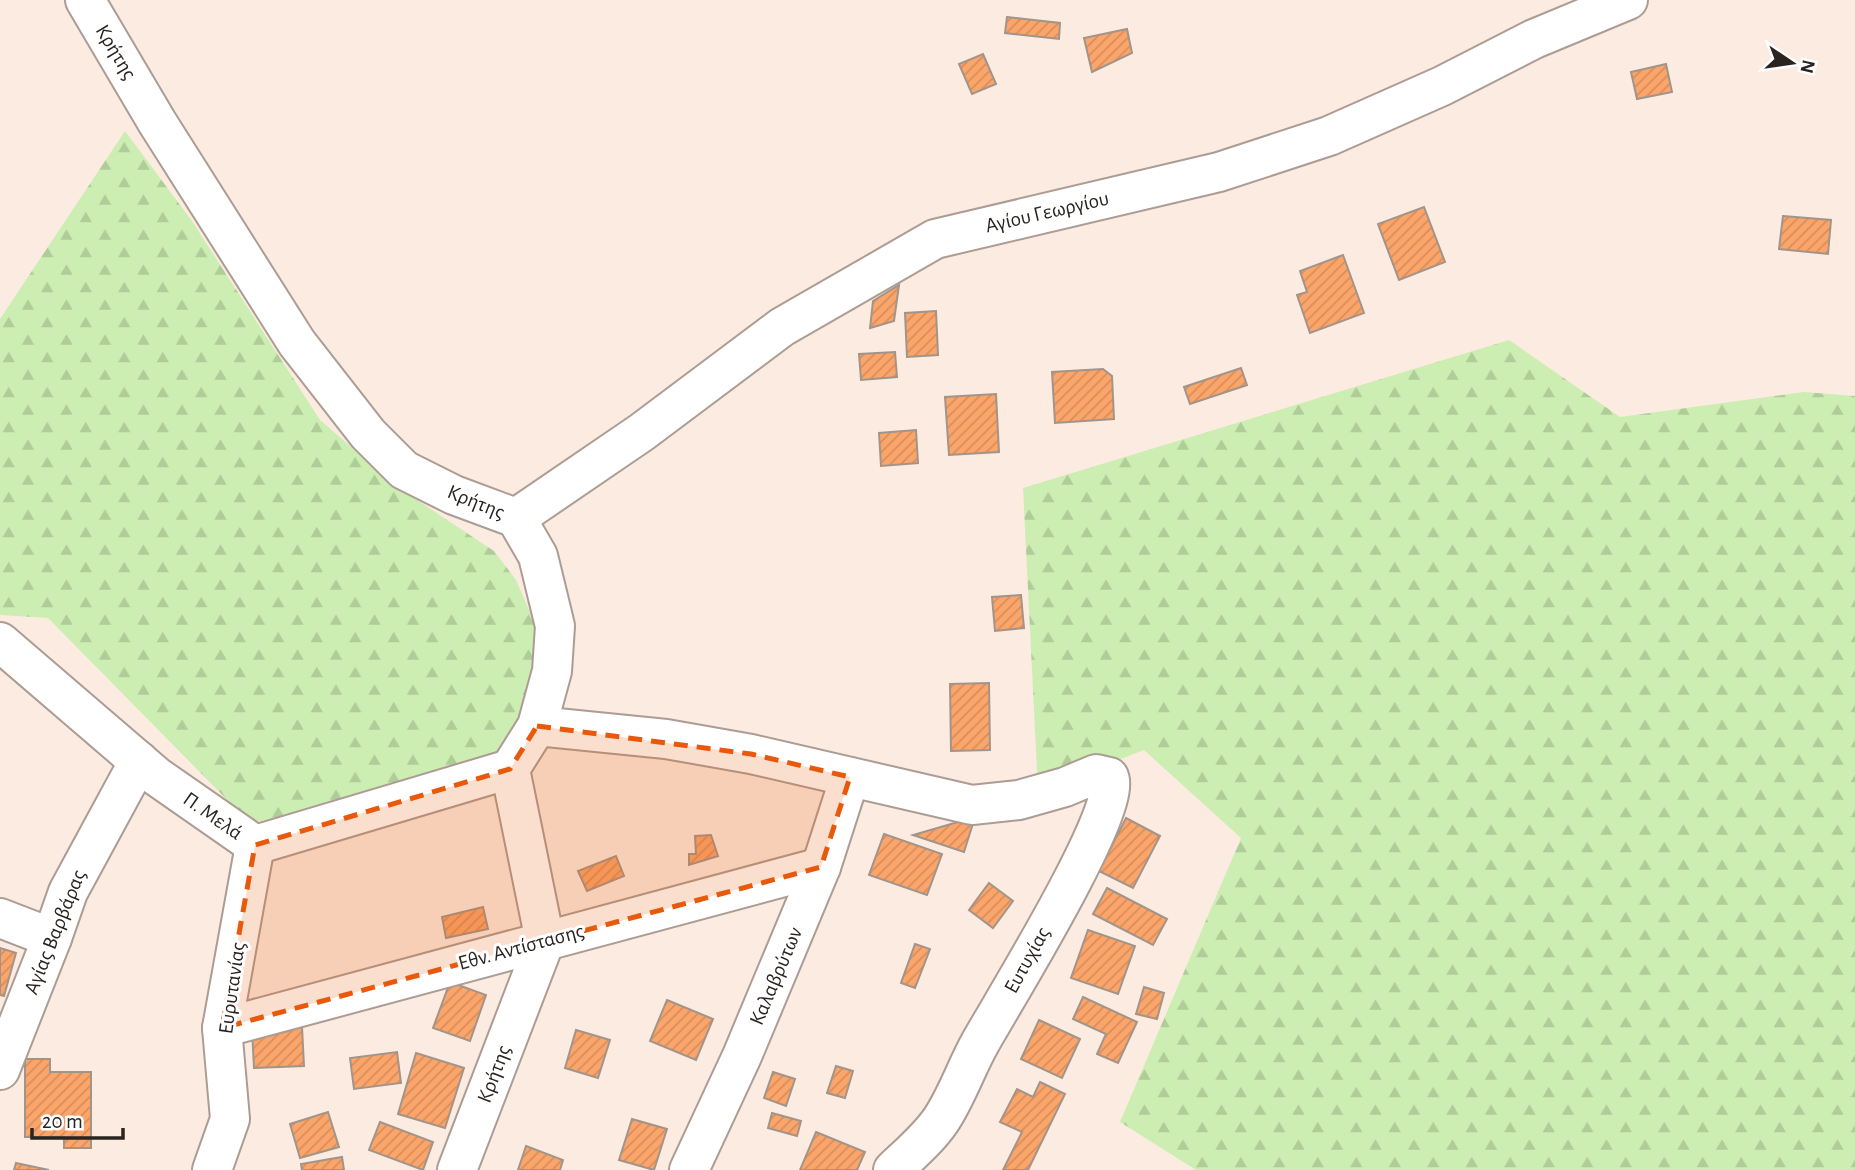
<svg xmlns="http://www.w3.org/2000/svg" width="1855" height="1170" viewBox="0 0 1855 1170" font-family="'Alegreya Sans',sans-serif">
	<defs>
		<pattern id="forest-firs" width="22" height="20" patternUnits="userSpaceOnUse" patternTransform="scale(1.75)"><rect width="22" height="20" fill="#cceeb2"/><path d="M5 1l3.5 6h-7zM16 11l3.5 6h-7z" fill="#afcc99"/></pattern>
		<pattern id="building-hatch" width="6" height="6" patternUnits="userSpaceOnUse" patternTransform="scale(1.75)"><rect width="6" height="6" fill="#fba56a"/><path d="M-1 1l2-2M0 6l6-6M5 7l2-2" fill="none" stroke="#d78e5c"/></pattern>
	</defs>
	<rect width="100%" height="100%" fill="#fcebe1"/>
	<g fill="url(#forest-firs)">
		<polygon points="125,131 192,221 320,420 399,488 494,551 516,580 536,626 533,716 500,755 371,800 250,823 48,618 0,615 0,319"/>
		<polygon points="1509,340 1620,417 1804,392 1855,396 1855,1170 1196,1170 1120,1122 1241,838 1144,750 1038,791 1023,488"/>
	</g>
	<g fill="url(#building-hatch)" stroke="#a3948a" stroke-width="2">
		<polygon points="1007,17 1060,23 1059,39 1005,33"/>
		<polygon points="1127,29 1132,53 1092,72 1084,38"/>
		<polygon points="983,54 996,84 972,94 959,64"/>
		<polygon points="1666,64 1672,92 1637,99 1631,72"/>
		<polygon points="1424,207 1445,262 1399,280 1378,224"/>
		<polygon points="1783,216 1831,220 1828,254 1779,249"/>
		<polygon points="1343,255 1364,313 1310,333 1297,295 1307,292 1300,271"/>
		<polygon points="899,285 894,321 870,328 873,301"/>
		<polygon points="936,311 938,355 907,357 905,313"/>
		<polygon points="895,352 897,377 861,380 859,354"/>
		<polygon points="1241,368 1247,385 1190,404 1184,387"/>
		<polygon points="1103,369 1112,376 1114,419 1055,423 1052,372"/>
		<polygon points="996,394 999,452 949,455 945,397"/>
		<polygon points="916,430 918,463 881,466 879,433"/>
		<polygon points="1021,595 1024,628 995,631 992,597"/>
		<polygon points="989,683 990,750 951,751 950,684"/>
		<polygon points="975,817 964,852 913,835"/>
		<polygon points="1126,818 1160,836 1133,888 1099,871"/>
		<polygon points="884,834 942,854 927,895 869,875"/>
		<polygon points="711,835 718,856 689,865 689,854 696,854 695,836"/>
		<polygon points="616,856 624,876 587,891 578,871"/>
		<polygon points="989,883 1013,901 993,928 969,910"/>
		<polygon points="1107,888 1167,919 1153,945 1093,914"/>
		<polygon points="483,907 488,929 446,938 442,917"/>
		<polygon points="1088,930 1135,946 1118,994 1071,978"/>
		<polygon points="915,944 930,949 915,988 901,983"/>
		<polygon points="0,948 16,953 4,996 0,995"/>
		<polygon points="450,982 486,995 470,1041 433,1028"/>
		<polygon points="1144,987 1164,993 1157,1019 1136,1014"/>
		<polygon points="1083,997 1137,1022 1118,1063 1097,1054 1106,1034 1073,1019"/>
		<polygon points="667,1000 713,1019 696,1060 650,1041"/>
		<polygon points="1039,1020 1080,1039 1062,1078 1021,1059"/>
		<polygon points="302,1027 304,1066 254,1068 252,1029"/>
		<polygon points="576,1030 610,1040 598,1078 565,1068"/>
		<polygon points="397,1052 401,1083 354,1089 350,1058"/>
		<polygon points="416,1053 464,1068 445,1128 398,1114"/>
		<polygon points="25,1059 50,1059 50,1072 91,1072 91,1148 64,1148 64,1137 25,1137"/>
		<polygon points="836,1066 853,1071 845,1098 827,1093"/>
		<polygon points="773,1072 795,1079 786,1106 764,1098"/>
		<polygon points="1040,1082 1065,1094 1028,1170 1003,1170 1022,1132 1000,1122 1017,1089 1033,1097"/>
		<polygon points="328,1112 339,1147 300,1158 290,1124"/>
		<polygon points="772,1113 801,1121 797,1136 768,1128"/>
		<polygon points="632,1119 667,1129 654,1170 619,1160"/>
		<polygon points="380,1122 433,1142 423,1170 369,1150"/>
		<polygon points="816,1132 865,1152 857,1170 800,1170"/>
		<polygon points="526,1146 563,1160 560,1170 518,1170"/>
		<polygon points="342,1157 344,1170 302,1170 301,1164"/>
		<polygon points="16,1163 49,1170 14,1170"/>
	</g>
	<g fill="none" stroke-linecap="round" stroke-linejoin="round">
		<g stroke="#ac9c93" stroke-width="42">
			<g id="minor">
				<polyline points="85,0 157,122 297,343 368,434 404,470 454,495 516,518 538,556 555,626 552,671 537,726 510,769 545,941 457,1170"/>
				<polyline points="516,518 642,432 782,327 935,239 1219,172 1329,136 1442,86 1534,39 1628,0"/>
				<polyline points="0,642 156,776 255,845 510,769"/>
				<path d="M537,726l129,13 85,15 221,51 47,-5 46,-13 31,-13 13,3c15,31 -108,228 -129,266 -14,25 -23,53 -39,77 -13,19 -31,34 -48,50"/>
				<polyline points="0,918 52,938"/>
				<polyline points="222,1028 821,867"/>
				<polyline points="0,1070 52,938 68,892 139,761"/>
				<polyline points="212,1170 230,1119 222,1028 255,845"/>
				<polyline points="689,1170 742,1056 821,867 850,777"/>
			</g>
		</g>
		<use href="#minor" stroke="#fff" stroke-width="38"/>
	</g>
	<path fill="#e8590c" fill-opacity="0.2" stroke="#e8590c" stroke-width="5" stroke-dasharray="14 9" stroke-linejoin="round" d="M537,726l214,28 99,23 -29,90 -599,161 33,-183 255,-76z"/>
	<g text-anchor="middle" dominant-baseline="central" stroke-width="6" stroke-linejoin="round" paint-order="stroke">
		<g font-size="21" fill="#2a2421" stroke="#fff">
			<text transform="translate(116 52) rotate(59)">Κρήτης</text>
			<text transform="translate(1047 212) rotate(-13)">Αγίου Γεωργίου</text>
			<text transform="translate(476 502) rotate(22)">Κρήτης</text>
			<text transform="translate(213 816) rotate(35)">Π. Μελά</text>
			<text transform="translate(55 932) rotate(-68)">Αγίας Βαρβάρας</text>
			<text transform="translate(521 947) rotate(-15)">Εθν. Αντίστασης</text>
			<text transform="translate(1027 960) rotate(-61)">Ευτυχίας</text>
			<text transform="translate(776 976) rotate(-67)">Καλαβρύτων</text>
			<text transform="translate(232 988) rotate(-82)">Ευρυτανίας</text>
			<text transform="translate(494 1074) rotate(-69)">Κρήτης</text>
		</g>
	</g>
	<g transform="translate(1792 63) rotate(103)" stroke="#ffffff" stroke-width="5" paint-order="stroke">
	<path d="M0-5L12 26L0 18L-12 26Z" fill="#2a2421"/>
	<text y="-10" font-size="19" font-weight="bold" text-anchor="middle" fill="#2a2421">N</text>
	</g>
	<path d="M32 1128v10h91v-10" fill="none" stroke="#2a2421" stroke-width="3.5"/>
	<text x="42" y="1128" font-size="21" fill="#2a2421" stroke="#ffffff" stroke-width="5" paint-order="stroke">20 m</text>
</svg>
